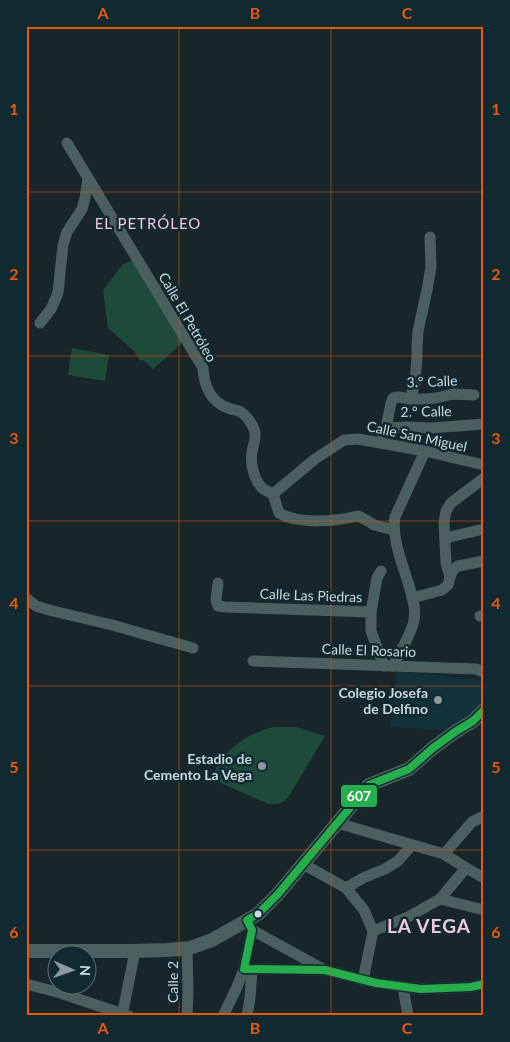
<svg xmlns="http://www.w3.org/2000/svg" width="510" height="1042" viewBox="0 0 510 1042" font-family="Lato,sans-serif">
	<rect width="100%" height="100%" fill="#182529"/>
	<polygon fill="#12323a" points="397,671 484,680 484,698 482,701 472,714 446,730 390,727"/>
	<g fill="#1e4b39">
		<polygon points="138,258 183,342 153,369 143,360 140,361 134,351 108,328 103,290 123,264"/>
		<polygon points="72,348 109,355 105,381 68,375"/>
		<path d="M274,727h22l29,9 -36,60c-5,7 -12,9 -20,8l-58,-25c10,-27 35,-46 63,-52z"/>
	</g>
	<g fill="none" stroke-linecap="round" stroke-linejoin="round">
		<g stroke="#4a605f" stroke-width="11">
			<path d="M67,143l136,225c1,18 8,34 25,40 4,2 8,2 11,3 7,3 15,15 16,22 1,6 -2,13 -3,19 -2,12 2,28 11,37 3,2 7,3 10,5"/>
			<polyline points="40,323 51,309 58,293 63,245 67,232 82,209 85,198 88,178"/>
			<polyline points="410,399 415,383 417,357 417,347 418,331 427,290 431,267 430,237"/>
			<polyline points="386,428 391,403 393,398 398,397 410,399 425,399 436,398 453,394 474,395"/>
			<polyline points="381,443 383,433 386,428 406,427 431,428 484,424"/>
			<polyline points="273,494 315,459 344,440 358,439 425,451 484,465"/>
			<path d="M273,494l6,19c20,12 57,8 79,3l10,5 6,4 20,5"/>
			<polyline points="445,538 484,529"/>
			<polyline points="450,577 453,570 458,566 484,561"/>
			<polyline points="218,583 216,600 218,606 225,607 371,612 371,631 384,666"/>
			<polyline points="26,598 36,606 49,610 112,625 193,648"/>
			<polyline points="412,598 442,590 448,585 450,577 446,563 444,523 446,511 451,503 484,478"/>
			<polyline points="371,612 377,578 381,571"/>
			<polyline points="480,616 484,615"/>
			<polyline points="253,661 476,669 484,672"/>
			<path d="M393,666c6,-12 19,-33 21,-46 2,-11 -1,-20 -4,-31 -6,-21 -19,-51 -15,-72l30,-66"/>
			<polyline points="337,823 444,854 466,868 484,878"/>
			<polyline points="444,854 472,822 484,816"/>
			<polyline points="303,864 346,888 364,910 373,931"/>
			<polyline points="346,888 363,878 385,869 398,861 412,845"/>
			<polyline points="440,899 484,910"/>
			<polyline points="252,930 323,969"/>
			<polyline points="187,948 188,992 187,1016"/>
			<polyline points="244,969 325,970 376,983 421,989 471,987 484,984"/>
			<polyline points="363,980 373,931 408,917 440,899 466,868"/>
			<polyline points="26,984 57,992 129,1016"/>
			<polyline points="403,987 408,1016"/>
			<polyline points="122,1016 135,951"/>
			<polyline points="223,1016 237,987 244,969 252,930 247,920"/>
			<polyline points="247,1016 250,998 252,970"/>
		</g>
		<polyline stroke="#4a605f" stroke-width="14" points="26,951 131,951 167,950 190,948 212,940 258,914 278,894 369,785 409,769 433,748 455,732 473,721 484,710"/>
		<g stroke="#112930" stroke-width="11">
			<polyline id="bus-1" points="484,710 473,721 455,732 433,748 409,769 369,785 278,894 258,914 247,920 252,930 244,969 325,970 376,983 421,989 471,987 484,984"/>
		</g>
		<use href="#bus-1" stroke="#26ad4c" stroke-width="8"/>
	</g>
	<path fill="none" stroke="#e8590c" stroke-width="1" stroke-opacity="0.55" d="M179,26v990M331,26v990M26,192h458M26,356h458M26,521h458M26,686h458M26,850h458"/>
	<g fill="#8b999d" stroke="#112930" stroke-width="2">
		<circle cx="438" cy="700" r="5"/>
		<circle cx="262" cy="766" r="5"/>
	</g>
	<circle fill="#c9d7db" stroke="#112930" stroke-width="2" cx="258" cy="914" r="4.5"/>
	<g text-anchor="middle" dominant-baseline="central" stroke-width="5" stroke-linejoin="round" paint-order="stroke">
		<g font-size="14" fill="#c9d7db" stroke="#112930">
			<text transform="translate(188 317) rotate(60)">Calle El Petróleo</text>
			<text transform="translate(432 381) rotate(-2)">3.° Calle</text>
			<text transform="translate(426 411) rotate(-1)">2.° Calle</text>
			<text transform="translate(417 436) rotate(12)">Calle San Miguel</text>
			<text transform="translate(311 595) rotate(2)">Calle Las Piedras</text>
			<text transform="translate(369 650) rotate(2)">Calle El Rosario</text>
			<text transform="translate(172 982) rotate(-90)">Calle 2</text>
		</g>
		<g font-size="14" font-weight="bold" fill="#c9d7db" stroke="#112930" text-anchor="end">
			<text x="428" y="692">Colegio Josefa<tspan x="428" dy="16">de Delfino</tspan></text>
			<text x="252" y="758">Estadio de<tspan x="252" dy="16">Cemento La Vega</tspan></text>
		</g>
		<g font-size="15" letter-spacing="1" fill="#f6c5d7" stroke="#112930">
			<text x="148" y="223">EL PETRÓLEO</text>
		</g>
		<g font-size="19" font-weight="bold" letter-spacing="1" fill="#f6c5d7" stroke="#112930">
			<text x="429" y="925">LA VEGA</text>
		</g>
	</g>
	<rect stroke="#112930" stroke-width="2" x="340" y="784" width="38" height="24" rx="5" fill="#26ad4c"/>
	<g font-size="14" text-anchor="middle" font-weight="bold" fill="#fff">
		<text x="359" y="801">607</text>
	</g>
	<rect width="510" height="1042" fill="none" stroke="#112930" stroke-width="55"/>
	<g transform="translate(72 970) rotate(92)"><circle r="24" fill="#112930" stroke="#5b6f74"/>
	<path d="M0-4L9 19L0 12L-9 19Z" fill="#8b999d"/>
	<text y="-8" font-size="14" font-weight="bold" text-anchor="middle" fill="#c9d7db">N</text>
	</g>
	<rect x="28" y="28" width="454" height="986" fill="none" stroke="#e8590c" stroke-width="2"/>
	<g font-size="16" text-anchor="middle" font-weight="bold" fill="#e8590c">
		<text x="103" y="19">A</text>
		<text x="255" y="19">B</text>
		<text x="407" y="19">C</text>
		<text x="14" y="115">1</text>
		<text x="496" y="115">1</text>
		<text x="14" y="280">2</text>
		<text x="496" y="280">2</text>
		<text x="14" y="444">3</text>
		<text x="496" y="444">3</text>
		<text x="14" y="609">4</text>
		<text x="496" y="609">4</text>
		<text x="14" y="773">5</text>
		<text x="496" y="773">5</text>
		<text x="14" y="938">6</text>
		<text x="496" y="938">6</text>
		<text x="103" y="1034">A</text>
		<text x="255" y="1034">B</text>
		<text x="407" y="1034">C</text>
	</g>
</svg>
